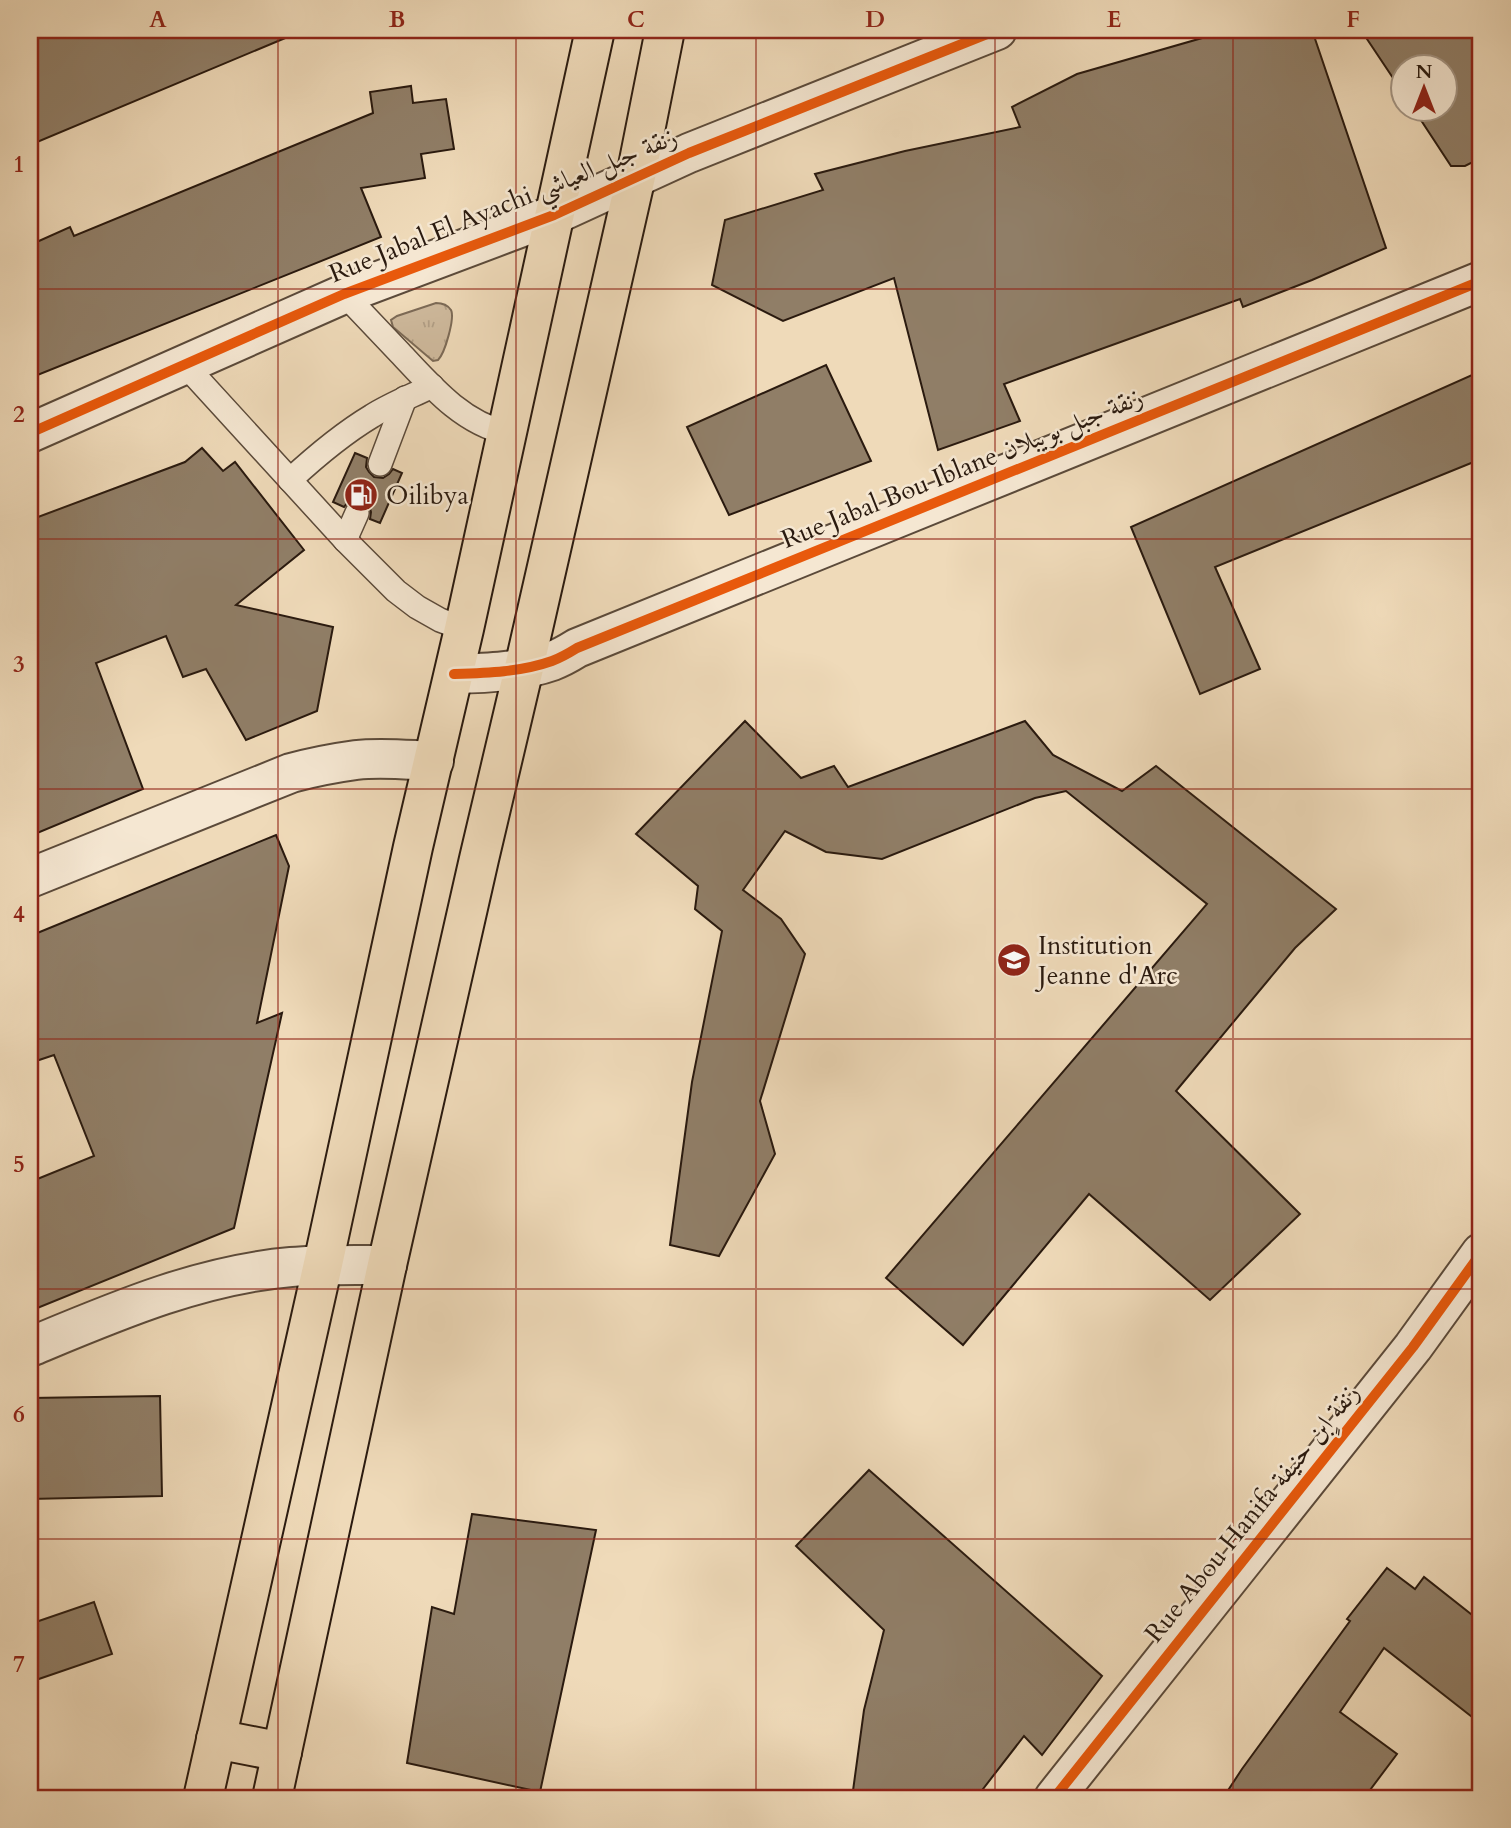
<svg xmlns="http://www.w3.org/2000/svg" width="1511" height="1828" viewBox="0 0 1511 1828" font-family="Cardo,Amiri,serif">
	<defs>
		<pattern id="grass-tufts" width="24" height="20" patternUnits="userSpaceOnUse" patternTransform="scale(1.75)"><rect width="24" height="20" fill="#ceb99c"/><path d="M3 7l-1-3M5 7V3M7 7l1-3M15 17l-1-3M17 17v-4M19 17l1-3" fill="none" stroke="#b19e85"/></pattern>
	</defs>
	<rect width="100%" height="100%" fill="#efdab9"/>
	<filter id="stains"><feTurbulence type="fractalNoise" baseFrequency=".00286" numOctaves="4"/><feColorMatrix values="0 0 0 0 .2 0 0 0 0 .09 0 0 0 0 .02 0 0 0 .5 -.17"/></filter>
	<radialGradient id="worn" r=".72"><stop offset=".6" stop-color="#630" stop-opacity="0"/><stop offset="1" stop-color="#630" stop-opacity=".3"/></radialGradient>
	<path fill="url(#grass-tufts)" stroke="#7c6a56" stroke-width="2" d="M436,303c6,0 11,1 15,7 4,8 -6,43 -13,50l-5,1 -40,-34 -2,-7 6,-4z"/>
	<g fill="#907e67" stroke="#2a1a0f" stroke-width="2">
		<polygon points="30,30 302,30 302,31 30,145"/>
		<polygon points="1198,30 1312,30 1386,248 1312,280 1243,307 1240,299 1004,384 1020,421 938,450 894,278 783,321 712,285 725,220 823,190 815,174 905,151 1020,127 1012,107 1077,74 1202,38"/>
		<polygon points="1361,30 1481,30 1481,158 1465,166 1451,166 1413,108 1445,108 1445,66 1403,66 1403,93"/>
		<polygon points="411,86 413,103 446,99 454,149 421,154 425,178 361,188 381,237 30,378 30,245 70,227 74,236 373,113 370,92"/>
		<polygon points="826,365 871,461 729,515 687,427"/>
		<polygon points="1481,371 1481,459 1215,567 1260,669 1200,694 1131,527"/>
		<polygon points="202,448 223,471 235,462 304,550 236,605 333,627 317,711 246,740 206,669 183,677 166,636 96,663 143,789 30,836 30,520 185,462"/>
		<polygon points="355,453 367,458 366,467 369,472 374,477 383,478 389,474 393,469 402,473 380,523 370,519 371,512 369,505 362,500 355,499 349,501 344,507 333,502"/>
		<polygon points="745,721 801,778 834,766 848,787 1025,721 1053,755 1122,791 1156,766 1336,909 1295,948 1176,1091 1300,1214 1210,1300 1089,1194 963,1345 886,1278 1207,904 1066,791 1035,798 882,859 826,852 785,831 743,890 781,919 805,954 760,1101 775,1154 719,1256 670,1245 692,1082 722,931 695,909 698,886 636,834"/>
		<polygon points="276,835 289,866 257,1023 282,1013 234,1228 30,1311 30,1182 94,1156 54,1055 30,1063 30,936"/>
		<polygon points="160,1396 162,1496 30,1499 30,1398"/>
		<polygon points="869,1470 1102,1676 1042,1755 1024,1736 976,1798 852,1798 864,1710 884,1630 796,1546"/>
		<polygon points="472,1514 596,1530 540,1792 407,1763 432,1607 454,1614"/>
		<polygon points="1387,1568 1415,1589 1424,1577 1481,1622 1481,1724 1384,1648 1340,1712 1397,1754 1364,1798 1223,1798 1242,1769 1350,1621 1347,1619"/>
		<polygon points="94,1602 112,1654 30,1682 30,1624"/>
	</g>
	<g fill="none" stroke-linecap="round" stroke-linejoin="round">
		<g stroke="#5b4a3a" stroke-width="26">
			<g id="lane">
				<path d="M344,294c19,20 38,40 56,59 31,33 62,70 107,80"/>
				<polyline points="185,365 345,540 396,591 417,607 440,620 464,629"/>
				<polyline points="380,464 405,398"/>
				<path d="M290,480c26,-24 52,-46 82,-64 19,-12 40,-20 60,-30"/>
				<polyline points="345,540 357,513"/>
			</g>
		</g>
		<g stroke="#5b4a3a" stroke-width="42">
			<g id="street">
				<polyline points="30,433 344,294 554,215 689,153 997,30"/>
				<path d="M454,674c33,-1 67,-2 98,-13 8,-3 17,-8 25,-13l904,-367"/>
				<path d="M30,878l261,-105c22,-6 43,-10 65,-13 26,-3 52,0 78,1"/>
				<path d="M30,1347c84,-35 169,-72 261,-80 32,-3 64,-2 96,-2"/>
				<polyline points="1054,1798 1413,1347 1481,1253"/>
			</g>
		</g>
		<g stroke="#2a1a0f" stroke-width="42">
			<g id="primary">
				<polyline points="216,1739 282,1752"/>
				<polyline points="203,1798 323,1264 413,847 464,629 595,30"/>
				<polyline points="272,1798 387,1265 479,859 524,668 636,176 665,30"/>
			</g>
		</g>
		<use href="#lane" stroke="#f5e7d2" stroke-width="23"/>
		<use href="#street" stroke="#f5e7d2" stroke-width="38"/>
		<use href="#primary" stroke="#efdab9" stroke-width="38"/>
		<g stroke="#f5e7d2" stroke-width="15">
			<g id="cycleway">
				<polyline points="30,433 344,294 554,215 689,153 997,30"/>
				<path d="M454,674c33,-1 67,-2 98,-13 8,-3 17,-8 25,-13l904,-367"/>
				<polyline points="1054,1798 1413,1347 1481,1253"/>
			</g>
		</g>
		<use href="#cycleway" stroke="#e8590c" stroke-width="10"/>
	</g>
	<path fill="none" stroke="#8f2418" stroke-width="2" stroke-opacity="0.55" d="M278,30v1768M516,30v1768M756,30v1768M995,30v1768M1233,30v1768M30,289h1451M30,539h1451M30,789h1451M30,1039h1451M30,1289h1451M30,1539h1451"/>
	<defs>
		<g id="fuel-disc" transform="scale(1.75)"><circle r="9.5" fill="#8f2418" stroke="#f5e7d2"/><path d="M-5.5-6h7V0h2V4h1.3V-2.5L3-4.5l.8-.8L6-3V5H2.5V1h-1V6h-7ZM-4.2-4.7v3.2H.2V-4.7Z" fill="#fff"/></g>
		<g id="school-disc" transform="scale(1.75)"><circle r="9.5" fill="#8f2418" stroke="#f5e7d2"/><path d="M0-5L7-2L0 1L-7-2ZM-4 1L0 2.5L4 1V4Q0 6-4 4Z" fill="#fff"/></g>
	</defs>
	<g fill-rule="evenodd">
		<use href="#fuel-disc" x="361" y="495"/>
		<use href="#school-disc" x="1014" y="960"/>
	</g>
	<g text-anchor="middle" dominant-baseline="central" stroke-width="5" stroke-linejoin="round" paint-order="stroke">
		<g font-size="26" fill="#2a1a0f" stroke="#f5e7d2">
			<text transform="translate(503 205) rotate(-22)">Rue Jabal El Ayachi زنقة جبل العياشي</text>
			<text transform="translate(962 468) rotate(-22)">Rue Jabal Bou Iblane زنقة جبل بويبلان</text>
			<text transform="translate(1252 1513) rotate(-51)">Rue Abou Hanifa زنقة اٍبن حنيفة</text>
		</g>
		<g font-size="26" fill="#2a1a0f" stroke="#f5e7d2" text-anchor="start">
			<text x="386" y="495">Oilibya</text>
			<text x="1038" y="945">Institution<tspan x="1038" dy="30">Jeanne d'Arc</tspan></text>
		</g>
	</g>
	<rect width="1511" height="1828" fill="none" stroke="#efdab9" stroke-width="77"/>
	<g transform="translate(1424 88)"><circle r="33" fill="#f5e7d2" stroke="#a49584" stroke-width="2"/>
	<path d="M0-5L12 26L0 18L-12 26Z" fill="#8f2418"/>
	<text y="-10" font-size="19" font-weight="bold" text-anchor="middle" fill="#2a1a0f">N</text>
	</g>
	<rect x="38" y="38" width="1434" height="1752" fill="none" stroke="#8f2418" stroke-width="2.5"/>
	<g font-size="23" text-anchor="middle" font-weight="bold" fill="#8f2418">
		<text x="158" y="27">A</text>
		<text x="397" y="27">B</text>
		<text x="636" y="27">C</text>
		<text x="875" y="27">D</text>
		<text x="1114" y="27">E</text>
		<text x="1353" y="27">F</text>
		<text x="19" y="172">1</text>
		<text x="19" y="422">2</text>
		<text x="19" y="672">3</text>
		<text x="19" y="922">4</text>
		<text x="19" y="1172">5</text>
		<text x="19" y="1422">6</text>
		<text x="19" y="1672">7</text>
	</g>
	<rect width="100%" height="100%" filter="url(#stains)"/>
	<rect width="100%" height="100%" fill="url(#worn)"/>
</svg>
